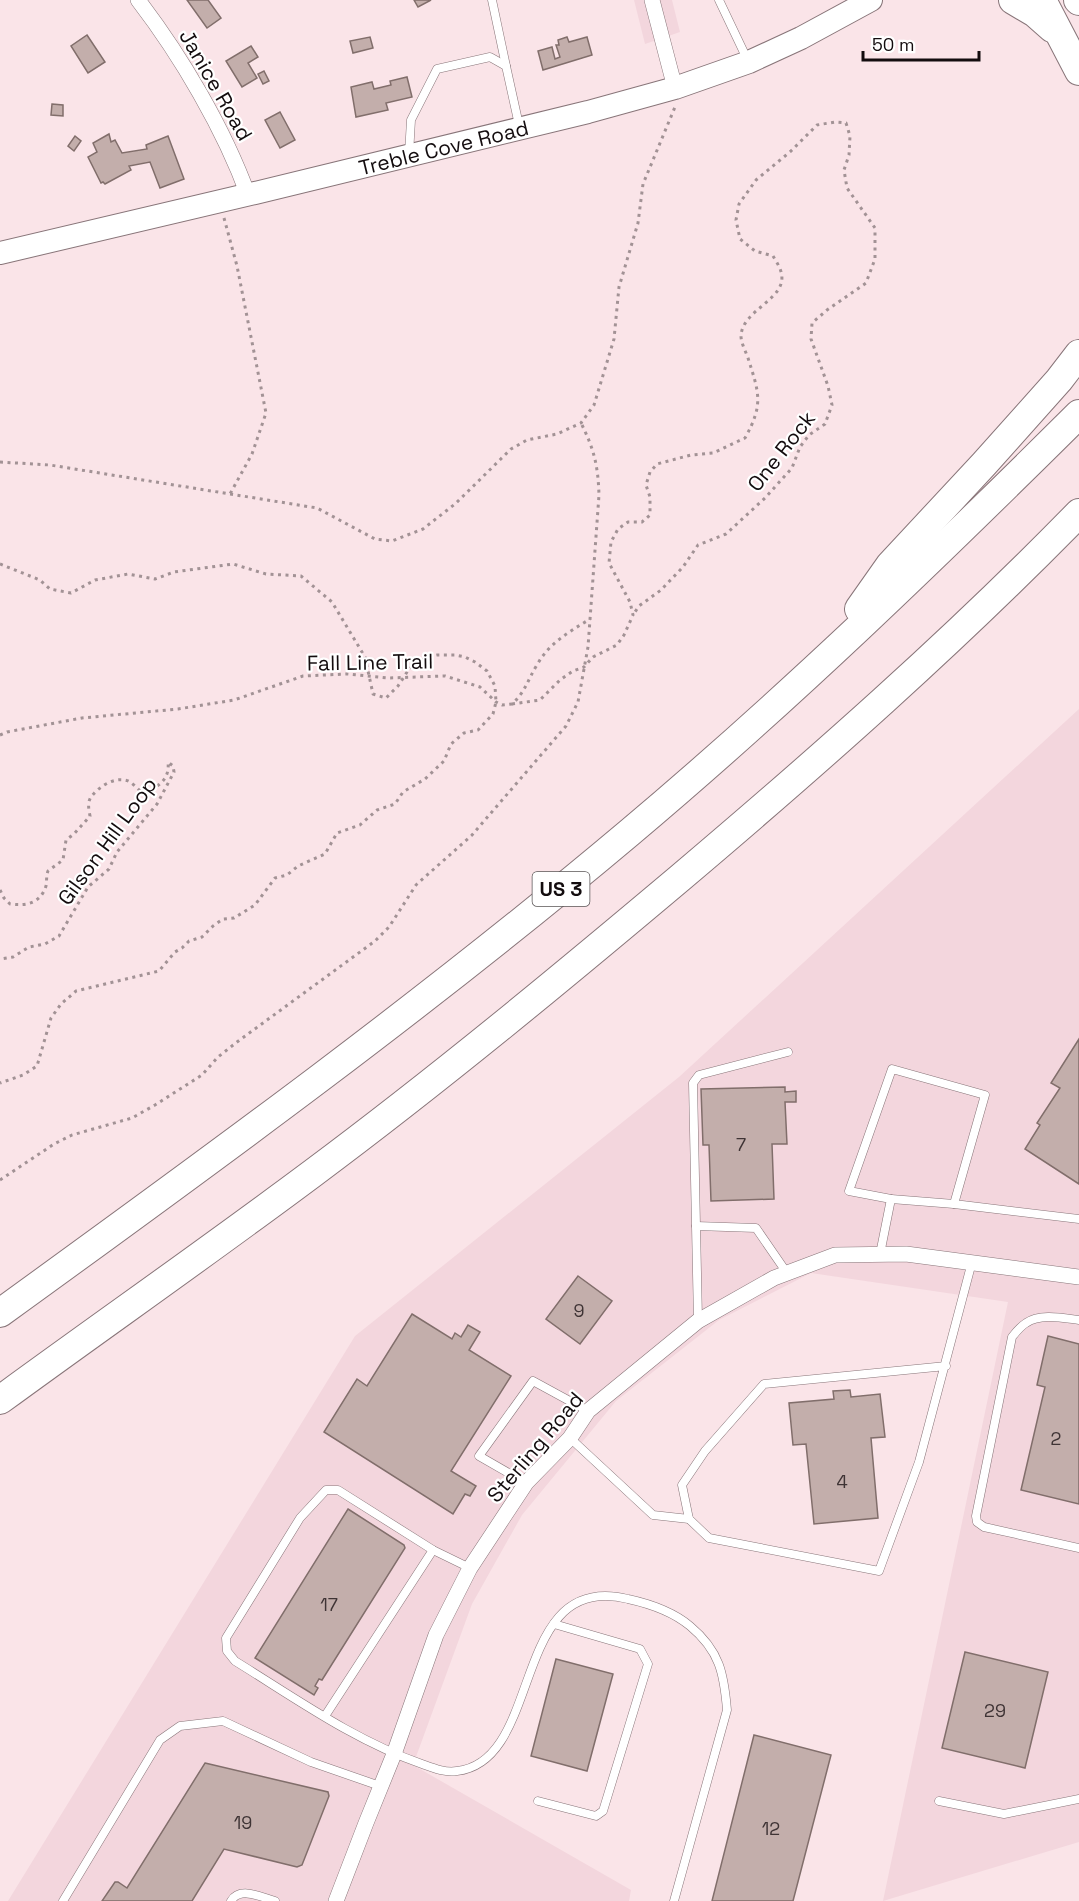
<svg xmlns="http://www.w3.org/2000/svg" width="1079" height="1901" viewBox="0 0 1079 1901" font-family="'Space Grotesk',sans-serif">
	<rect width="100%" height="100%" fill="#fae4e8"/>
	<g fill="#f3d6dd">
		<polygon points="634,0 672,0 680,32 645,44"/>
		<polygon points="1079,709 1079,1842 883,1901 1008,1302 811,1273 719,1320 616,1401 522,1515 472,1604 413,1765 631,1890 629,1901 8,1901 355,1336 679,1077"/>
	</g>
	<g fill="#c3aeab" stroke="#816e6b" stroke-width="1.5">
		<polygon points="187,0 208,0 221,18 207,28"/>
		<polygon points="414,0 431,0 418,7"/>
		<polygon points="87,35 105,62 88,73 71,46"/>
		<polygon points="370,37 373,48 353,53 350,41"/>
		<polygon points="567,37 569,42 587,37 592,55 543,70 538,51 552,47 555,59 560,57 556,45 559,45 558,40"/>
		<polygon points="251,46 258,57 248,63 257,78 242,87 226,61"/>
		<polygon points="264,71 269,81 263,84 258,74"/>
		<polygon points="407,77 412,97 386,103 388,110 356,117 351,87 372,82 374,89 391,85 390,81"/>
		<polygon points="52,104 63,105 63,116 51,115"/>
		<polygon points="280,112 295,140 280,148 265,120"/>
		<polygon points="109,134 111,142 115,140 122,153 147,149 146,145 168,136 184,179 160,188 150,162 129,166 131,170 105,184 103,182 101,183 88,157 97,152 93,143"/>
		<polygon points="75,136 81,141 74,151 68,146"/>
		<polygon points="1079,1039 1079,1184 1025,1149 1040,1125 1037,1123 1060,1088 1051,1083"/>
		<polygon points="785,1087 785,1092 796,1091 796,1102 785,1102 787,1144 772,1144 774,1199 711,1201 709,1145 703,1145 701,1089"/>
		<polygon points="578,1276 612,1301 580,1344 546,1319"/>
		<polygon points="412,1314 452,1339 455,1333 461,1337 468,1325 480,1332 469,1350 511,1376 451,1471 476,1486 470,1496 465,1494 453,1514 324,1432 357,1379 367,1386"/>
		<polygon points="1048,1336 1079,1344 1079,1504 1021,1490 1045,1387 1037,1385"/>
		<polygon points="850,1390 851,1397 880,1394 885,1437 871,1438 878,1518 814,1524 806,1444 793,1445 789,1403 834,1399 833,1391"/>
		<polygon points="348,1509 404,1545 405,1548 322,1680 319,1679 315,1686 318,1688 314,1695 255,1658"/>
		<polygon points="965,1652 1048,1672 1025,1768 942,1748"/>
		<polygon points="556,1659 613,1674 587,1771 531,1756"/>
		<polygon points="754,1735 831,1755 793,1901 712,1901"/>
		<polygon points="205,1763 328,1792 329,1796 302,1865 297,1867 224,1849 192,1901 102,1901 115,1882 118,1882 127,1888"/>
	</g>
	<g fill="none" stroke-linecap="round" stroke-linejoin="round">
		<g stroke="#887579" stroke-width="9">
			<g id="service">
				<polyline points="492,0 506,66"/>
				<polyline points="719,0 748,61"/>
				<polyline points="409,154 411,120 437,69 490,57 506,66 519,125"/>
				<polyline points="891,1199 954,1204"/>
				<polyline points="696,1226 693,1083 699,1075 788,1052"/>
				<polyline points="880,1254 891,1199 849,1191 892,1069 985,1095 954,1204 1079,1219"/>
				<polyline points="698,1320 696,1226 756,1228 787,1273"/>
				<path d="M1079,1320c-16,-2 -39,-7 -53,3 -5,3 -10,9 -14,14l-36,179 1,6 7,5 95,21"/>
				<polyline points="946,1366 764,1384 705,1451 682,1485 689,1519 709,1538 879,1571 919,1462 972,1262"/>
				<polyline points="570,1438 653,1515 689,1519"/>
				<polyline points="526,1483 479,1456 533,1381 588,1411"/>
				<path d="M470,1568l-37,-18 -95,-60h-12l-26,28 -74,120 1,13 8,10c60,37 120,80 187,103 11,4 23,9 35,7 88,-10 52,-201 171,-172 23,5 44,12 62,27 30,25 34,48 37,84l-53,191"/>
				<polyline points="325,1716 433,1550"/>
				<polyline points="538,1801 596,1816 603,1811 648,1664 640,1649 554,1624"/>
				<polyline points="939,1801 1004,1814 1079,1799"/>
				<polyline points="63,1901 160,1740 180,1726 223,1721 311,1762 380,1786"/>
				<path d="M231,1901c9,-15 30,-4 44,0"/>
			</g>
		</g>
		<g stroke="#887579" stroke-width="16">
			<g id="minor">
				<path d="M138,0c43,56 86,129 110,195"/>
				<polyline points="652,0 675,88"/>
				<polyline points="336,1901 366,1823 394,1754 436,1635 470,1568 526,1483 570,1438 588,1411 698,1321 774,1278 835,1255 906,1254 1079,1277"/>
			</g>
		</g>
		<g stroke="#887579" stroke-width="24">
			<g id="secondary">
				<path id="s1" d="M0,253l255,-60 333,-81 87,-24 74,-26 52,-24 70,-38"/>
			</g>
		</g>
		<g stroke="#887579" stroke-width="30">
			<g id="motorway">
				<polyline points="1013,0 1035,13 1052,28"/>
				<polyline points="1042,0 1079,71"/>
				<polyline points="1078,0 1079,1"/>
				<polyline points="859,609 890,565 984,464 1059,380 1079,354"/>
				<path d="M0,1313c214,-155 427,-310 629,-480 157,-132 305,-275 450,-419"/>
				<path d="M0,1400c104,-76 210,-150 313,-227 126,-94 247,-194 367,-295 137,-116 273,-236 399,-365"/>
			</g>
		</g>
		<g stroke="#a29295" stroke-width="3" stroke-dasharray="3 4.5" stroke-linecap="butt">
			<polyline points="224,218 237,266 266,413 252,454 230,494"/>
			<polyline points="0,462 50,465 317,508 375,539 392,541 423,529 455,504 511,449 527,440 557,434 581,423 594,405 614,339 619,287 638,223 643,184 675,107"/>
			<polyline points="0,564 40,580 50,589 71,593 95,580 128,574 155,579 174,572 233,564 266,574 301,576 332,602 365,657 373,694 386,698 398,686 409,669 427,657 437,655 455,655 465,657 475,662 487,671 495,686 496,702 493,714 478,730 464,733 451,744 444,761 425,779 403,792 395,804 377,810 360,825 337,833 325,854 298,866 287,875 275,878 255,905 234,918 223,919 213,926 202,937 189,941 182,948 175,952 159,971 76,991 61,1004 51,1018 37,1066 23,1075 0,1083"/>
			<path d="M512,704l28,-4 20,-20 13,-9 11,-4 9,-10 24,-12 7,-10 9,-20 -3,-13 -21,-39 2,-21 7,-13 10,-7h14l8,-7v-18l-4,-12 4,-13 7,-8 34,-9 22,-2 32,-15c19,-34 14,-45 3,-80 -2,-6 -7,-15 -7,-22 1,-27 48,-37 40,-64 -1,-5 -5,-11 -8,-16l-18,-5 -15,-12 -4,-19 3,-16 17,-24 35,-29 26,-26 18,-3 11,1 4,13 -1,19 -5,15 3,18 28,40v31l-9,24 -39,27 -15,13 -1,16 17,47 4,19 -7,19 -16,11 -9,12 -8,21 -27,30 -39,36 -28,11 -15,22 -22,23 -22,16 -6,9"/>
			<path d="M0,735l7,-3 75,-14 96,-9 56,-9 69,-24 44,-2 41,4 57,-2 35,11 16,15 6,3 10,-1c14,-13 15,-23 25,-39 12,-22 32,-33 53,-46"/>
			<path d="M0,890l4,8 6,6c16,2 30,0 36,-18 1,-5 0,-10 2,-15l15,-11 3,-20 8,-6 16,-18c-1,-6 -3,-13 1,-19 7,-9 20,-19 33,-17 7,0 13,9 19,13 15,-6 27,-13 25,-31l5,4 1,6 -17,32 -40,48 -8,17 -21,18 -29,49 -14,8 -16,3 -16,10 -13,2"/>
			<path d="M0,1180l54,-36 18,-9 60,-17 23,-13 47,-30 16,-18 19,-15 138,-101 14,-14 27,-42 56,-50 94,-109 12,-24 10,-55 11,-152c-1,-30 -5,-46 -18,-72"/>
		</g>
		<use href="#service" stroke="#fff" stroke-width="8"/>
		<use href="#minor" stroke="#fff" stroke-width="15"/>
		<use href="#secondary" stroke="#fff" stroke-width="22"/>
		<use href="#motorway" stroke="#fff" stroke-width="28"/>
	</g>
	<g text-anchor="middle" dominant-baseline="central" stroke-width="4.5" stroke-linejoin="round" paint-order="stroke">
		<g font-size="18" fill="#3f3435">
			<text x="741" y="1144">7</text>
			<text x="579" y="1310">9</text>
			<text x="1056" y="1438">2</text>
			<text x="842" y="1481">4</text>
			<text x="329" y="1604">17</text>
			<text x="995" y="1710">29</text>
			<text x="243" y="1822">19</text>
			<text x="771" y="1828">12</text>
		</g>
		<rect fill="#fff" stroke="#5a5556" stroke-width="1.5" x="532.5" y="872" width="57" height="34" rx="4.5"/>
		<g font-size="20" font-weight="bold" fill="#130c0e">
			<text x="561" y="889">US 3</text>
		</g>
		<g font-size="21" fill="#130c0e" stroke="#fff">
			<text transform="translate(216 85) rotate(60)">Janice Road</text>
			<text stroke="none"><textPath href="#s1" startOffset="456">Treble Cove Road</textPath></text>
			<text transform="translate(781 451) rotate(-52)">One Rock</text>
			<text transform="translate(370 662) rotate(-1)">Fall Line Trail</text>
			<text transform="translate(107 841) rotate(-54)">Gilson Hill Loop</text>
			<text transform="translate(535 1447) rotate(-50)">Sterling Road</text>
		</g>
	</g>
	<path d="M863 51v9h116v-9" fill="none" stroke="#130c0e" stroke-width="3"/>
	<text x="872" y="51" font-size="18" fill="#130c0e" stroke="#ffffff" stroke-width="4.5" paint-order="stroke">50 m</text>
</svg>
